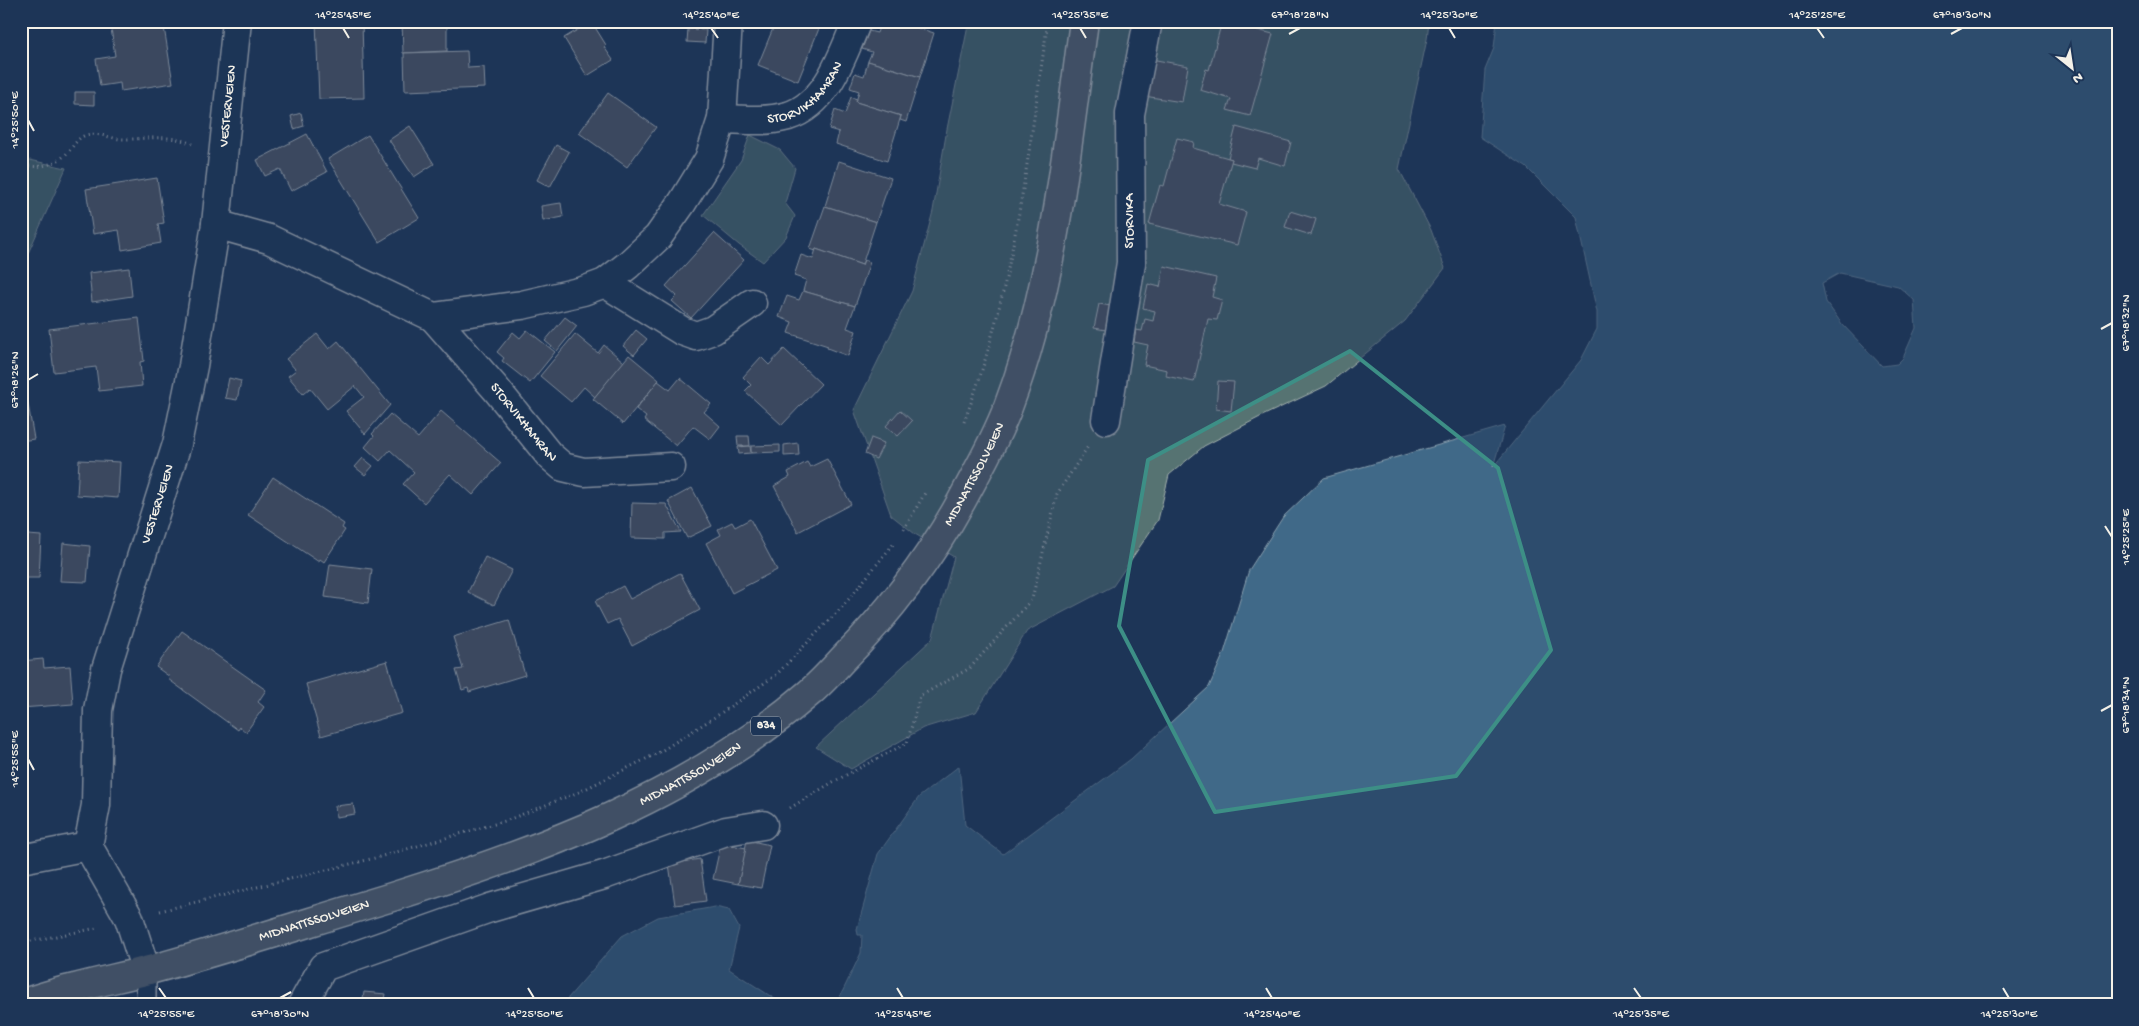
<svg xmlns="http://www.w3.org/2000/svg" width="2139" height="1026" viewBox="0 0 2139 1026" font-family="'Gochi Hand',sans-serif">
	<rect width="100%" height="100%" fill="#1d3557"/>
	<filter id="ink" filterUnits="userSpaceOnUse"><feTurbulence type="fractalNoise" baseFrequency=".02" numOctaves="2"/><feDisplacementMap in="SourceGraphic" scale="10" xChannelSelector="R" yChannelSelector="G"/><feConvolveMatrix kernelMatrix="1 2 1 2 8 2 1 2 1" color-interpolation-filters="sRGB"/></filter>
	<g filter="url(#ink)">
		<g fill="#567372" stroke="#a5b2ad">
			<polygon points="969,21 1429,21 1427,39 1399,169 1431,230 1445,268 1405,321 1326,386 1262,416 1204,446 1169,475 1158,520 1113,586 1027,631 976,712 923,728 851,769 816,747 932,639 954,557 915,534 891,515 854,410 912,291 933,211 947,129"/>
			<polygon points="750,135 780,150 795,168 785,203 795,216 786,237 763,262 739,245 703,215 741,160"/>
			<polygon points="21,158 66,168 21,269"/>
		</g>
		<g fill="#406988" stroke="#889fae" fill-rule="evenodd">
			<path d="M1497,21h621v984h-1282l25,-52 1,-18h-4l-1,-6 21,-75 41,-57 40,-31 6,59 38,29 128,-95 78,-72 15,-34 25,-83 34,-53 41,-39 181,-52 -12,41 88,-107 16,-31v-17l-21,-95 -50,-50 -46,-30 5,-67 9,-22zM1840,273l58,13 16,14 2,28 -13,30 -6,6 -15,2 -40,-42 -16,-22 -4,-19z"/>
			<polygon points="715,907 729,910 739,928 729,969 784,1005 567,1005 568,998 622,936 658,917"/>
		</g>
		<g fill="#5e5f68" stroke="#f4f1e8">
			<polygon points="110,21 163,21 173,83 121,91 120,83 100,86 96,59 115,56"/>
			<polygon points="316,21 362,21 364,98 319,99"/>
			<polygon points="402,21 447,21 447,51 403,53"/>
			<polygon points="776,21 822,21 798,81 758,65"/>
			<polygon points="881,21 896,21 934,33 920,77 868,61 872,52 862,49 869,31 877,33"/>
			<polygon points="1222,21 1273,34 1250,116 1227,110 1231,99 1200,90 1206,69 1209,70"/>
			<polygon points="589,23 591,25 593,24 606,45 604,47 613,60 587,76 564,38"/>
			<polygon points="688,29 706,30 705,43 687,42"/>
			<polygon points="467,51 468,68 484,67 485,88 405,91 404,53"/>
			<polygon points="1151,59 1188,66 1182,102 1144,96"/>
			<polygon points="868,61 920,77 906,122 900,120 901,116 856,102 859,91 850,88 855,73 864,76"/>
			<polygon points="75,92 94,92 94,105 75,104"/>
			<polygon points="608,93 656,127 627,167 579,133"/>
			<polygon points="851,97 857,99 856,102 901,116 887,161 836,144 839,132 829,129 835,110 845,114"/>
			<polygon points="301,113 304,126 294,129 291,116"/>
			<polygon points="410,126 434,164 414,177 389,140"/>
			<polygon points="1236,127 1291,142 1285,166 1258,158 1255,168 1231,162 1232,159 1228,158"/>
			<polygon points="307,134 327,172 291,191 280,169 265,176 257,160"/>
			<polygon points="368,135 419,218 379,242 328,159"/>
			<polygon points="1177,138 1194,142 1193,148 1232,159 1219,204 1246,212 1237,245 1149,224 1160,185 1164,186"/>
			<polygon points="556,145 569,152 550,187 537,180"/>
			<polygon points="839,161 891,178 876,222 825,206"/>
			<polygon points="157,178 164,223 158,224 161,243 122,250 119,230 93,234 86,189"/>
			<polygon points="561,203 563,217 543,221 541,206"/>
			<polygon points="825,206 876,222 862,265 816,249 816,251 810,249"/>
			<polygon points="1290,211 1316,219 1311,235 1285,227"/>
			<polygon points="714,233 744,260 691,318 672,301 677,296 666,286"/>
			<polygon points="816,249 862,265 864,260 870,262 855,306 803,291 806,280 794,276 801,255 813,259"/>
			<polygon points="1164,266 1216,278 1212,297 1222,300 1217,320 1208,319 1194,382 1166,376 1167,370 1144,365 1148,345 1134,342 1136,330 1142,331 1145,319 1153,321 1155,311 1143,308 1148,284 1160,287"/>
			<polygon points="129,268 132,296 92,302 89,273"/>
			<polygon points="803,291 855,306 847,328 856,331 848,356 827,348 828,346 788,333 792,322 779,317 787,296 799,300"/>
			<polygon points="1099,304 1111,306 1106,330 1094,328"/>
			<polygon points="565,317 577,326 557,351 545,341"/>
			<polygon points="139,318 144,361 140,362 142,386 99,391 96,367 54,372 49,329"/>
			<polygon points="527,330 555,352 530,383 502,361 504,358 497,352 513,332 520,338"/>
			<polygon points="636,330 647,339 634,355 623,346"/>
			<polygon points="317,334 329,349 338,341 390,405 365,434 346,411 364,397 355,386 327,409 310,388 303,394 288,376 296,370 286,359"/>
			<polygon points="575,334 598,353 604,345 624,362 595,397 584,387 571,402 540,376"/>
			<polygon points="784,349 821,384 782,425 745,391 751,385 743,377 761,357 769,365"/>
			<polygon points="629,355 659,380 623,424 593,399"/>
			<polygon points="229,378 241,381 237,400 225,398"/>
			<polygon points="680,378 711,404 704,412 720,426 710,439 693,426 676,446 644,420 646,417 636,409 658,381 670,390"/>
			<polygon points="1218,381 1234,382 1231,411 1216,409"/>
			<polygon points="27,398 34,439 21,441 21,399"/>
			<polygon points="900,410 912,421 898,436 886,426"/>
			<polygon points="441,411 501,463 473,495 450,474 424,503 403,484 414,472 390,450 380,461 365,447 374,436 372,434 390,414 418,438"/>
			<polygon points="737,436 749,436 750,446 738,446"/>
			<polygon points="871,438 884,443 876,459 865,454"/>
			<polygon points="798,443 799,455 784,456 784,445"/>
			<polygon points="780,445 780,452 751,453 751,446"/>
			<polygon points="750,446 751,453 739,454 738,447"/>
			<polygon points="363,458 373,466 365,475 355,467"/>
			<polygon points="827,459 851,504 798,532 774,486 790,477 788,472 807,462 810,467"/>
			<polygon points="79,460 120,462 118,498 77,495"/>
			<polygon points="273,477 344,524 342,528 345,530 324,562 320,559 319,562 248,515"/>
			<polygon points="692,488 712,526 687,538 668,501"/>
			<polygon points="632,503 666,504 681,532 665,533 665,539 631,538"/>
			<polygon points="750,519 777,570 732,593 706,543 721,535 718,529 732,522 735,527"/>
			<polygon points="21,532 28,532 28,535 41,536 39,578 26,578 26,581 21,580"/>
			<polygon points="63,543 90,546 87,582 60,581"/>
			<polygon points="485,557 512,570 494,605 468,592"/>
			<polygon points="330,564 372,569 368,603 325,597"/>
			<polygon points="680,573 700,610 632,646 618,619 607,624 595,601 623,586 630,599"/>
			<polygon points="509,620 525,675 469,692 468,688 462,690 456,670 463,669 453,637"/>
			<polygon points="182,631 266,690 258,702 264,707 246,732 240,727 238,730 168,679 170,677 156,667"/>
			<polygon points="43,659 44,668 70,666 73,704 21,708 21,661"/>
			<polygon points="387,661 402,713 321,736 306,684"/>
			<polygon points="353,804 355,814 336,817 335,806"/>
			<polygon points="747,840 770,845 761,888 738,884"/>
			<polygon points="721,843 746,848 738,884 713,879"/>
			<polygon points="700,859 706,901 675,905 669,864"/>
			<polygon points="364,992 386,994 384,1005 362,1005"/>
		</g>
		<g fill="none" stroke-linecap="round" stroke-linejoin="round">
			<g stroke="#f4f1e8" stroke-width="22">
				<polyline id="lane" points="146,1005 146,971"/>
			</g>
			<g stroke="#f4f1e8" stroke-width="31">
				<g id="street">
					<path id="s1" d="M722,119c21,1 45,3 66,-3 40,-13 54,-60 69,-95"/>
					<polyline points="216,224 269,239 433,317 522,305 583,291 605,283 628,265 658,237 682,203 709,159 722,119 728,21"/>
					<polyline points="605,283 682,331 696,336 713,330 752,303"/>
					<path id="s2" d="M433,317l63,72 53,66 14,12 21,5 87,-5"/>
					<polyline points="1106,420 1131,263 1130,114 1148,21"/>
					<polyline points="21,859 88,846"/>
					<path id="s3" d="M146,971l-17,-53 -41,-72 8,-41 2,-95 8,-41 71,-225 16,-78 23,-142 21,-203"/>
					<polyline points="302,1005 323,967 490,908 604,875 726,831 763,825"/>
				</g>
			</g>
			<g stroke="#f4f1e8" stroke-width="31">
				<g id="primary">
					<path id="s4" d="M21,1004c18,-6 36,-12 54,-16 26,-7 52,-12 78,-19 80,-22 159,-48 239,-72 148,-46 296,-100 416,-203 12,-10 23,-22 34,-34 48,-48 87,-100 120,-160 16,-30 34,-61 46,-93 46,-121 59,-259 76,-386"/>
				</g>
			</g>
			<g stroke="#f4f1e8" stroke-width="3" stroke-dasharray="1 4" stroke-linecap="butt">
				<path d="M29,166c11,2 26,-2 35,-10 9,-7 11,-17 22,-21 11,-3 24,3 34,4 24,1 49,-6 72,5"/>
				<path d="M964,422c49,-128 64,-266 84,-401"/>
				<polyline points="904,529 925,493"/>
				<polyline points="790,808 833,782 907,743 920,696 970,668 1032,599 1057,494 1089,445"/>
				<polyline points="160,911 379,857 505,821 579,792 658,753 718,715 776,675 844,605 895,542"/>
				<polyline points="21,943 97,928"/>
			</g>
			<use href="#lane" stroke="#1d3557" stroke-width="19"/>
			<use href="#street" stroke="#1d3557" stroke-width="28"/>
			<use href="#primary" stroke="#6b7074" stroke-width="28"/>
		</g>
	</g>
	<path d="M0 0H2139V1026H0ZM1350,351l148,117 53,182 -95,126 -241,36 -96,-186 29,-166z" fill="#1d3557" fill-opacity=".55" fill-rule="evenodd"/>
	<path fill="none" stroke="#3d8f86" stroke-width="4" stroke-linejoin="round" d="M1350,351l148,117 53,182 -95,126 -241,36 -96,-186 29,-166z"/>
	<path fill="none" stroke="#f4f1e8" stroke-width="2" d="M343,28l6,10M711,28l7,10M1080,28l6,10M1449,28l6,10M1817,28l7,10M1289,34l11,-6M1951,34l11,-6M28,120l6,11M2101,329l11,-6M28,380l10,-6M2105,526l7,11M2101,711l11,-6M28,759l6,11M159,988l7,10M528,988l6,10M897,988l6,10M1266,988l6,10M1634,988l7,10M2003,988l6,10M280,998l11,-6"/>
	<g text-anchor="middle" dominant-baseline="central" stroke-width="4" stroke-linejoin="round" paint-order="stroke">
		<rect fill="#1d3557" stroke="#b4b9bc" stroke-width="1" x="751" y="716.5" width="30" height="19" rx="4"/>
		<g font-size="12" font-weight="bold" fill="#f4f1e8">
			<text x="766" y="726">834</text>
		</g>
		<g font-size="14" fill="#f4f1e8" stroke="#1d3557">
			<text stroke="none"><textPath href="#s1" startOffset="94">STORVIKHAMRAN</textPath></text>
			<text stroke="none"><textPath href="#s3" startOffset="895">VESTERVEIEN</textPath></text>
			<text transform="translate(1130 221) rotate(-90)">STORVIKA</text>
			<text stroke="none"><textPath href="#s2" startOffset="139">STORVIKHAMRAN</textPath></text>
			<text stroke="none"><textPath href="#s4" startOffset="1130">MIDNATTSSOLVEIEN</textPath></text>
			<text stroke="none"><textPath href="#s3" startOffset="490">VESTERVEIEN</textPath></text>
			<text stroke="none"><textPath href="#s4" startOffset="710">MIDNATTSSOLVEIEN</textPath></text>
			<text stroke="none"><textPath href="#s4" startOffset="305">MIDNATTSSOLVEIEN</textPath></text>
		</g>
	</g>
	<rect width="2139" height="1026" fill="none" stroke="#1d3557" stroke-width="55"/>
	<g transform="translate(2072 68) rotate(150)" stroke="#1d3557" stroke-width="4" paint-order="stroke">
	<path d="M0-4L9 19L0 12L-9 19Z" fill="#f4f1e8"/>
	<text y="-8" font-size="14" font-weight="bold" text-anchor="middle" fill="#f4f1e8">N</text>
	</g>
	<rect x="28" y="28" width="2084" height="970" fill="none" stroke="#f4f1e8" stroke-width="2"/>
	<g font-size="12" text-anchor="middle" fill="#f4f1e8">
		<text x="343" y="18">14°25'45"E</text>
		<text x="711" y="18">14°25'40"E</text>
		<text x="1080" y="18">14°25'35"E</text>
		<text x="1300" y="18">67°18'28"N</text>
		<text x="1449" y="18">14°25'30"E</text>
		<text x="1817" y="18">14°25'25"E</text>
		<text x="1962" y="18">67°18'30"N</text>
		<text transform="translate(14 120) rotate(-90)" y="4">14°25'50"E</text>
		<text transform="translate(2125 323) rotate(-90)" y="4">67°18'32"N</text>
		<text transform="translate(14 380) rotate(-90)" y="4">67°18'26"N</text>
		<text transform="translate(2125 537) rotate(-90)" y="4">14°25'25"E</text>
		<text transform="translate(2125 705) rotate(-90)" y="4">67°18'34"N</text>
		<text transform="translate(14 759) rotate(-90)" y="4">14°25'55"E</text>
		<text x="166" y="1017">14°25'55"E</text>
		<text x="280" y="1017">67°18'30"N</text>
		<text x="534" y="1017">14°25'50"E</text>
		<text x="903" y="1017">14°25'45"E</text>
		<text x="1272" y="1017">14°25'40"E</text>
		<text x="1641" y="1017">14°25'35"E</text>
		<text x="2009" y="1017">14°25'30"E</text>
	</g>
</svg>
